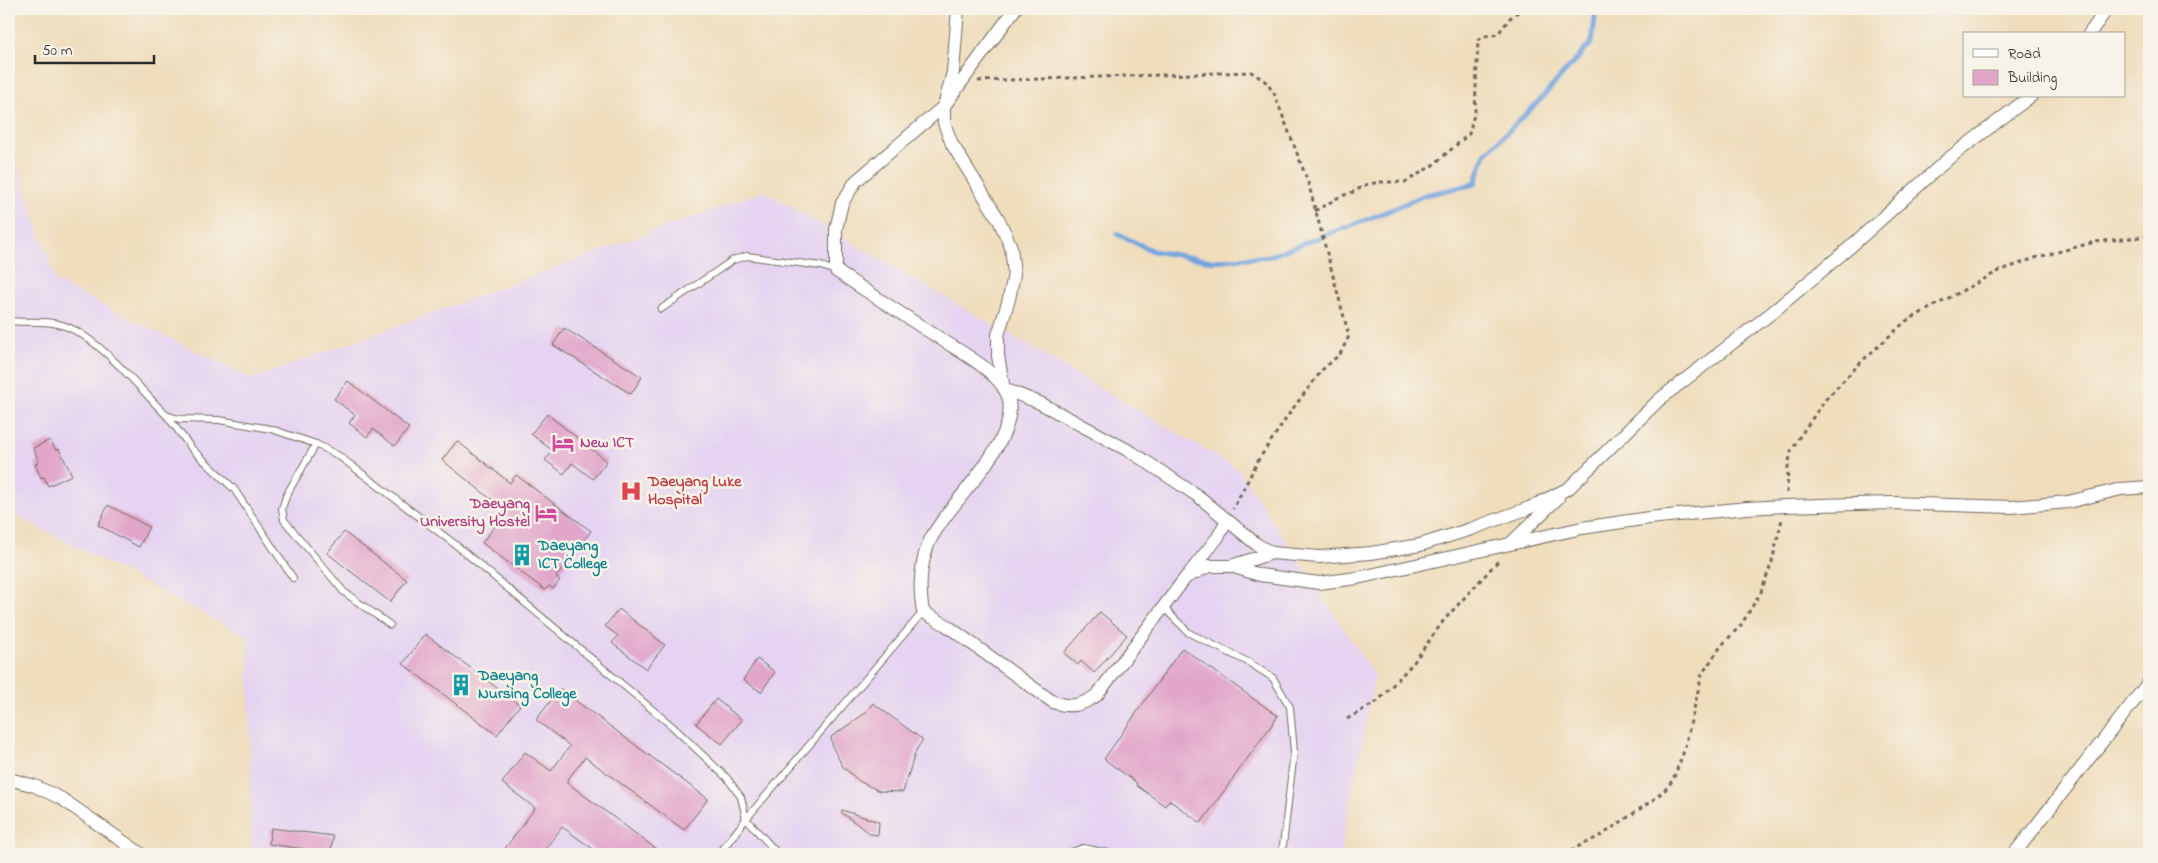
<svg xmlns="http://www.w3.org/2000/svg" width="2158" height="863" viewBox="0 0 2158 863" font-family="'Indie Flower',sans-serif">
	<rect width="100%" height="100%" fill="#f7f3e8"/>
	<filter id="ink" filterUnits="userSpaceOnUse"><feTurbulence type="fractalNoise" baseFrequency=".02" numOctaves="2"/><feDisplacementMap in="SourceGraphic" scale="10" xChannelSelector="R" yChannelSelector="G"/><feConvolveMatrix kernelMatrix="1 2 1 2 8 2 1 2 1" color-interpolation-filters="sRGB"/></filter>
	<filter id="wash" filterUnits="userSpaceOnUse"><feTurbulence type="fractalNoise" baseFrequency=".0096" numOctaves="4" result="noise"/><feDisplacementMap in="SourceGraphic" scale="20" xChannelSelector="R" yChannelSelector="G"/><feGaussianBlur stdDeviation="1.12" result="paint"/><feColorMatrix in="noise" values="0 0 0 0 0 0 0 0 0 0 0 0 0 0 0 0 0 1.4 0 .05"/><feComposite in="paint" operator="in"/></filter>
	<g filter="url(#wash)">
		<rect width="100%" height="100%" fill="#efddbc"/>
		<polygon fill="#e5d3f1" points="9,140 56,282 252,379 764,191 1238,469 1375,676 1340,854 252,854 248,637 9,512"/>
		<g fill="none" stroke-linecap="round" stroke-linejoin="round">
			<polyline stroke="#75a4de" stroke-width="5" points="1117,234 1153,251 1212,261 1270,256 1381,214 1425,195 1475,184 1485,154 1539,101 1592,42 1596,9"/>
		</g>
		<g id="blocks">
			<g fill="#e1a6ca">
				<polygon points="564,328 642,377 631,394 553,345"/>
				<polygon points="348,381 409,428 395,446 373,429 367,437 349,423 355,415 334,399"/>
				<polygon points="547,414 607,461 593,479 572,463 564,474 545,460 553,451 531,434"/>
				<polygon points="50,440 56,450 59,449 72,475 48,486 44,477 41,478 35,464 38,463 38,459 33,448"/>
				<polygon points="457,441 510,483 516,475 591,531 556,577 560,580 553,589 549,586 545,590 482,543 506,511 442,460"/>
				<polygon points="108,505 149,527 139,547 98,525"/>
				<polygon points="344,532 407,580 390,602 327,553"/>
				<polygon points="619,609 665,645 646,669 612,643 618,636 605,626"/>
				<polygon points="1100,612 1127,635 1094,673 1081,661 1078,665 1064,653"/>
				<polygon points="425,634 520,705 497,735 403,664"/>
				<polygon points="1182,648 1278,716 1201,823 1169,800 1165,806 1136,785 1137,783 1104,759"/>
				<polygon points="757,659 775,672 761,692 743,680"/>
				<polygon points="560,689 708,799 684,830 585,757 566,782 663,854 600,854 562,827 542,854 501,854 535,808 502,783 525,752 551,771 570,746 536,720"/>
				<polygon points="716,699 742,720 722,744 696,724"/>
				<polygon points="873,703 923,740 916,750 903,792 879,791 859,781 843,767 833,748 831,737 864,714"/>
				<polygon points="842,810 879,822 878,835 870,834 841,812"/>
				<polygon points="271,828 333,836 331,853 269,844"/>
			</g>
		</g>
	</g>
	<g filter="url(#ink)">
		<use href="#blocks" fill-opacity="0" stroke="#70695e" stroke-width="1"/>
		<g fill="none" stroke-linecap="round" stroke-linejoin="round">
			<g stroke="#70695e" stroke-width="8">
				<g id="lane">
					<polyline points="661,309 733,260 747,256 821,266 836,271"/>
					<path d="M9,321c16,2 33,-1 49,3 36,7 82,65 108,91l13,4 40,1 52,9 45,15 23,12 117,89 216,181 55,52 14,19 5,22 -27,35"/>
					<polyline points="167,416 192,449 234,489 293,578"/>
					<polyline points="316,444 287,494 282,508 284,520 344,592 390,625"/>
					<polyline points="1163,607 1189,633 1248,662 1273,678 1290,707 1294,752 1282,854"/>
					<polyline points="778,854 746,819 923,612"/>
					<polyline points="1066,854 1083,848 1112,854"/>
				</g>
			</g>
			<g stroke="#70695e" stroke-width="14">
				<g id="street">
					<polyline points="958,9 953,72 944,106 944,123 952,144 999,220 1011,247 1014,274 1009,299 998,335 998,356 1004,389 1040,403 1133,453 1198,496 1256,544 1272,553 1319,557 1371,553 1420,545 1471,529 1529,508 1569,488 1660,399 1774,311 1849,248 1948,159 2031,96"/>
					<path d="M1015,9l-71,97 -88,75 -14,22 -6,26v42c35,23 70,46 105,68 21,14 49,28 63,49 29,46 -60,116 -76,157 -8,21 -9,45 -5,67l23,13 107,77c18,6 28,4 44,-7l89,-118 23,-11h22l29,9 59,8 38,-5 225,-50 67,-10 98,-10 38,-2 106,-3 120,4 57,-5 53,-13 28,-2"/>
					<polyline points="2089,34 2107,9"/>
					<polyline points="1511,543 1558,498"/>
					<polyline points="1231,566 1272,553"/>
					<polyline points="1188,575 1218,537 1227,520"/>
					<polyline points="9,779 35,786 62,799 141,854"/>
					<polyline points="2014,854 2149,682"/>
				</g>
			</g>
			<g stroke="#70695e" stroke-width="3" stroke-dasharray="4 4" stroke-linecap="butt">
				<polyline points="2147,9 2149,10"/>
				<polyline points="978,81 1251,72 1265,81 1274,93 1308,182 1349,336 1340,354 1323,369 1291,411 1259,459 1233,509"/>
				<polyline points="1315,211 1339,197 1356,191 1364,185 1380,182 1406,182 1433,165 1469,134 1475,111 1478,40 1486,36 1498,34 1510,18 1522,9"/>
				<polyline points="1787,493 1788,467 1791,451 1800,436 1826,399 1862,361 1906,321 1999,271 2035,258 2095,242 2149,236"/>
				<polyline points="1347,719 1378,701 1414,662 1444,620 1499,560"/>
				<polyline points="1563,854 1602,835 1653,800 1665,790 1673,780 1684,751 1702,674 1721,646 1741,625 1761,592 1772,562 1782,519"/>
			</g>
			<use href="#lane" stroke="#fff" stroke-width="6"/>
			<use href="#street" stroke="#fff" stroke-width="12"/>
		</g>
	</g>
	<defs>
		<g id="hotel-bare" transform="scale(1.725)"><path d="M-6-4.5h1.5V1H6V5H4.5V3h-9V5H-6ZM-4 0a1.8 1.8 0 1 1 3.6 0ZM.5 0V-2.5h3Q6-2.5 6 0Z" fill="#d1479c" stroke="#f7f3e8" stroke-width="2.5" paint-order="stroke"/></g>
		<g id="hospital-bare" transform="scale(1.725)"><path d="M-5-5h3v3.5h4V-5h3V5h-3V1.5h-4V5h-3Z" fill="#e0444e" stroke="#f7f3e8" stroke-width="2.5" paint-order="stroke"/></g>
		<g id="building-bare" transform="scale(1.725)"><path d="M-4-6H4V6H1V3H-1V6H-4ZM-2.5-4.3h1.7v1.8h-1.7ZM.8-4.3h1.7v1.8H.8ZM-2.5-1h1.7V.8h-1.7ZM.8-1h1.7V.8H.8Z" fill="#0f9aa8" stroke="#f7f3e8" stroke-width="2.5" paint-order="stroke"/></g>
	</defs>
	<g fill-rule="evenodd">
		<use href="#hotel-bare" x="563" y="443"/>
		<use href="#hospital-bare" x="631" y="491"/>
		<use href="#hotel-bare" x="546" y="513"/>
		<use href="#building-bare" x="522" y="555"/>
		<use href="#building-bare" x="461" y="685"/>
	</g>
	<g text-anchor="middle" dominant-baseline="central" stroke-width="5" stroke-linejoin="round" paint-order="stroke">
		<g font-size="16" font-weight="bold" fill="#b23c85" stroke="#f7f3e8" text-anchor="start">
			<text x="580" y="443">New ICT</text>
			<text x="530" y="504" text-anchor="end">Daeyang<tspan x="530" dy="18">University Hostel</tspan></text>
		</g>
		<g font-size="16" font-weight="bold" fill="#be3a42" stroke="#f7f3e8" text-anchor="start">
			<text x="648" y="482">Daeyang Luke<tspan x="648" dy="18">Hospital</tspan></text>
		</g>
		<g font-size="16" font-weight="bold" fill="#0d838f" stroke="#f7f3e8" text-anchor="start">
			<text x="538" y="546">Daeyang<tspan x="538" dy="18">ICT College</tspan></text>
			<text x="478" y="676">Daeyang<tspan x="478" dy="18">Nursing College</tspan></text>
		</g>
	</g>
	<rect width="2158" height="863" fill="none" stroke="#f7f3e8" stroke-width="30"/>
	<rect x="1963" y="32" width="162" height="65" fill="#f7f3e8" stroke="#a5a39c"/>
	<rect x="1973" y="49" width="25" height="8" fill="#ffffff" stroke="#a5a39c"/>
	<text x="2008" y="58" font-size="15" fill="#2b2b2b">Road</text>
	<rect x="1973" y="70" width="25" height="15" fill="#e1a6ca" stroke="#a5a39c"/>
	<text x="2008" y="82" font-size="15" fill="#2b2b2b">Building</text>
	<path d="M35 55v8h119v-8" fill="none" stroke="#2b2b2b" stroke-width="2.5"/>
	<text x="42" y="55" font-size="15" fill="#2b2b2b" stroke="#f7f3e8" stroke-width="4" paint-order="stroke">50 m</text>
</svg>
